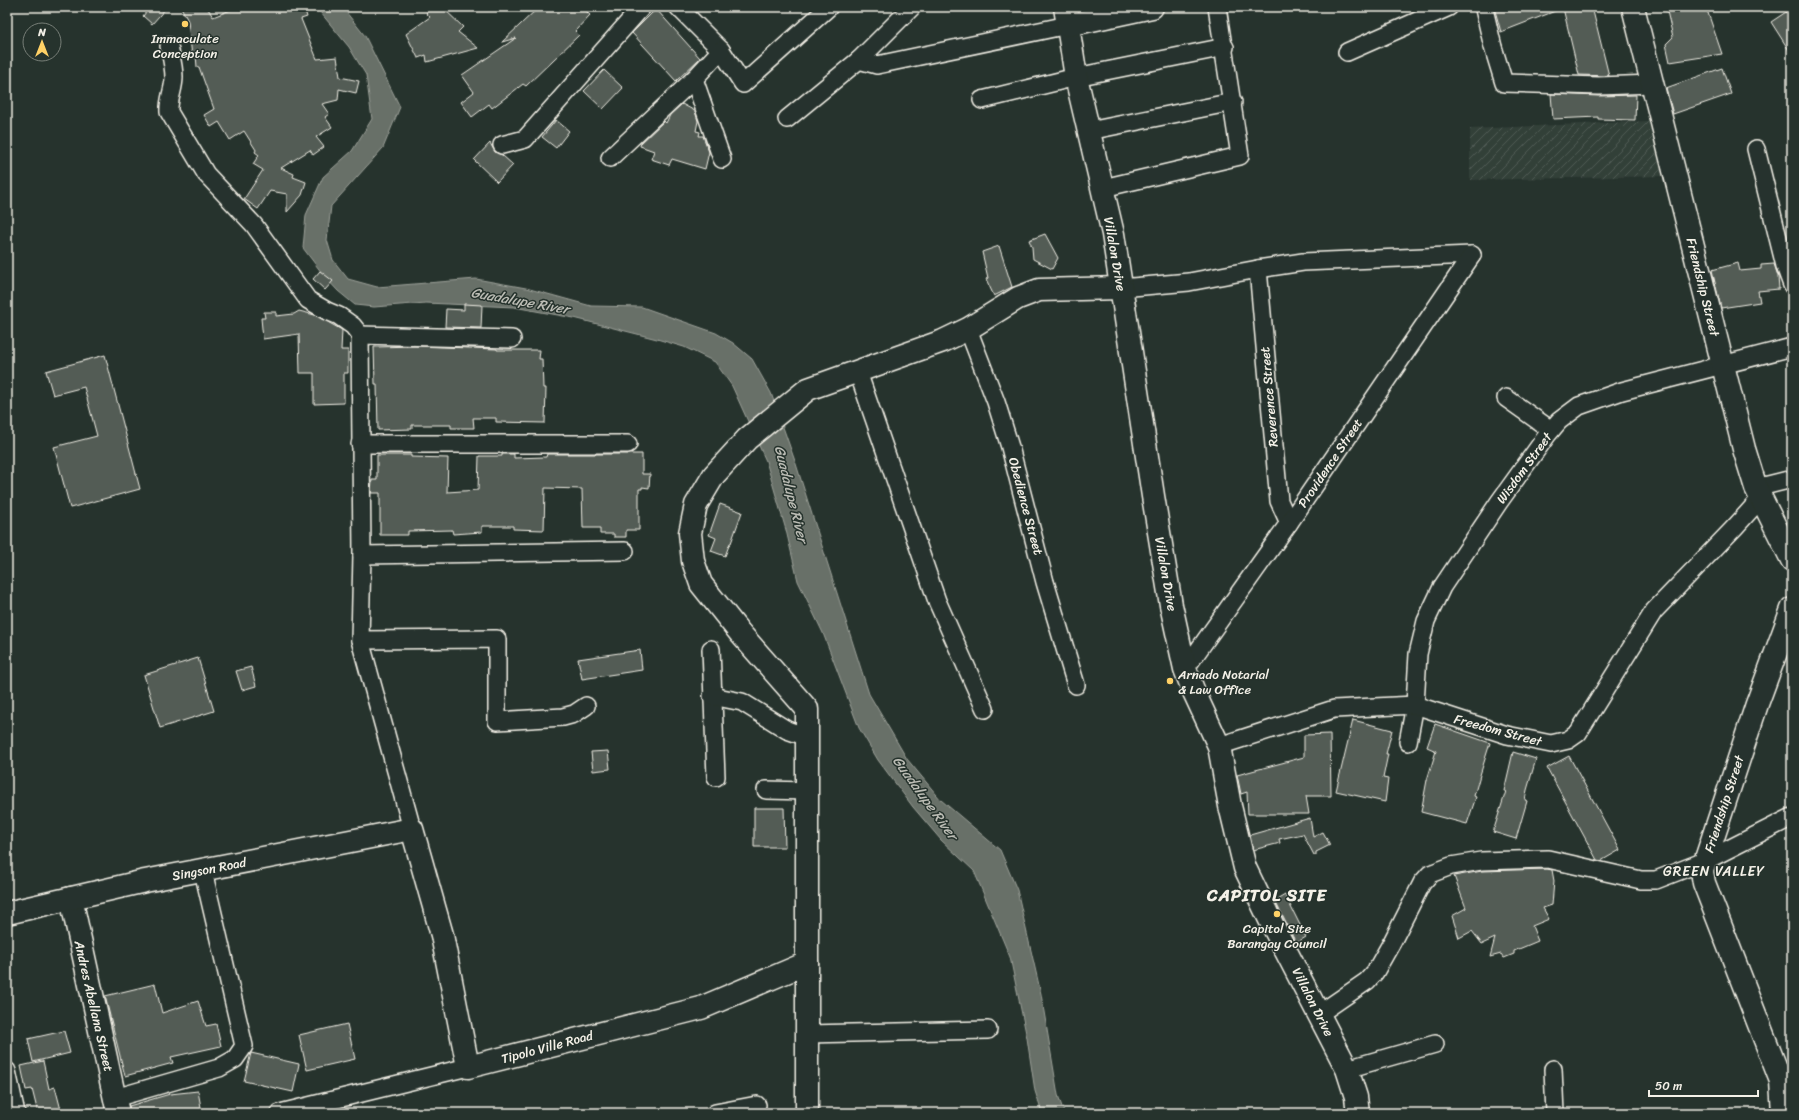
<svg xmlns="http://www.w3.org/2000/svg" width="1799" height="1120" viewBox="0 0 1799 1120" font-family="Sriracha,sans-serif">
	<defs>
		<pattern id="industrial-furrows" width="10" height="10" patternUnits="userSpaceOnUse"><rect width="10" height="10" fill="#333f39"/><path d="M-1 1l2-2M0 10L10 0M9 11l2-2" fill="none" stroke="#515b56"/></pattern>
	</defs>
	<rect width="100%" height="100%" fill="#26332d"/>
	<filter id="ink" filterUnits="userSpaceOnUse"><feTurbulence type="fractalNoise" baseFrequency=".025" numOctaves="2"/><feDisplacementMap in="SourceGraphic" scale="8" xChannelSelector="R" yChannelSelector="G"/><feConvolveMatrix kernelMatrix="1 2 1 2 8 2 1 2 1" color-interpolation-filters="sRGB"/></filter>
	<g filter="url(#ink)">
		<polygon fill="url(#industrial-furrows)" points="1650,121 1665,176 1470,180 1470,129"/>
		<polygon fill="#676f68" stroke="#9fa39b" points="316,7 342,7 365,36 400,107 383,148 331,206 327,240 333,260 348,279 377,287 476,279 526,288 591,306 642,307 716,333 733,343 752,359 771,393 796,464 869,694 907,759 941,800 1000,850 1017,890 1041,994 1058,1095 1064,1113 1042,1113 1035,1091 1027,1038 1010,957 974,871 941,840 913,807 878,760 859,728 823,633 798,581 786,530 766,461 732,386 715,362 684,347 657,339 574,318 514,307 426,303 374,307 355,305 338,291 325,277 303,248 306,215 323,177 352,151 372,119 366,75 349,47"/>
		<g fill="#525c55" stroke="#f4f1e8">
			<polygon points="150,7 167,7 152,24 143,16"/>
			<polygon points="181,7 207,7 213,17 238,7 304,7 307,17 301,19 317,59 337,57 340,77 359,81 356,93 339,89 338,100 322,104 329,114 325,117 332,127 316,137 324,147 313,155 310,150 281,168 294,174 293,177 306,182 302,195 287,212 287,194 270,191 258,209 244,199 263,170 253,164 259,155 255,152 256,150 244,131 230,140 219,122 211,127 204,115 214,109 199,67 197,67 196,55 192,56 188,21"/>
			<polygon points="432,7 442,7 463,27 458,32 478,48 427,62 426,55 418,58 406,34 430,17 426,13"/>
			<polygon points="539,7 582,7 590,15 575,31 579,35 526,86 523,84 492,108 489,104 472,117 461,102 474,92 462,75 516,38 502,42"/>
			<polygon points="1494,7 1592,7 1609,76 1579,75 1563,8 1501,32"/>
			<polygon points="1666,7 1706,7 1722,54 1670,62 1666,44 1673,37"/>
			<polygon points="1792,8 1792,55 1771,22"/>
			<polygon points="656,9 700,58 676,81 632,33"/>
			<polygon points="1722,68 1731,94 1673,114 1666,88"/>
			<polygon points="604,70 623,88 603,109 584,91"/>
			<polygon points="1551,94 1599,96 1636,95 1635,120 1598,119 1598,117 1553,119"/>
			<polygon points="682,104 695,111 698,121 696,131 700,132 699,136 703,136 709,152 705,169 672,159 669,165 651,159 654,151 640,146 641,143 664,121 666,123 670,115"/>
			<polygon points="556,120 569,131 556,148 542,137"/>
			<polygon points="490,143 495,152 502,155 513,165 497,182 474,160"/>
			<polygon points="1045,234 1058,258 1052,269 1033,259 1032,247 1029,240"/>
			<polygon points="999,246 1012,287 994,296 986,279 988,278 982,252"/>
			<polygon points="1738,263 1740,271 1761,269 1761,265 1774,264 1778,276 1779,289 1758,291 1760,302 1721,308 1712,270"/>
			<polygon points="320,271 333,281 325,290 313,279"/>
			<polygon points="464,304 482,305 481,328 445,327 446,309 464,310"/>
			<polygon points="299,311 315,315 342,330 341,350 348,350 348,373 344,373 344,403 314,404 314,373 300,373 299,334 263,339 261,318 265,318 264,312 276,312 276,316 294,314"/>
			<polygon points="417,346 497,349 497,350 540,350 539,359 542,359 543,388 546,388 545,423 496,422 496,418 473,418 474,428 451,428 451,425 412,425 412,429 378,430 377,384 375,384 374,347"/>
			<polygon points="105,355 140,489 70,508 54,447 97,436 84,387 53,395 46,371"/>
			<polygon points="502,454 514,454 514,458 546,457 547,454 642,454 642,474 650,474 649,488 642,487 642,489 639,489 639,530 626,530 626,537 614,537 614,534 600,534 600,528 583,528 582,489 545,488 544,530 513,529 513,526 482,526 482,532 453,534 452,530 408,531 408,535 380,535 380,493 371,493 372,480 377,480 377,455 411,455 411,457 448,458 447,492 478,490 479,456 502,456"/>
			<polygon points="720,504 742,512 731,543 730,543 725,556 711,551 716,538 709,535"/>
			<polygon points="640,650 642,670 582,679 578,659"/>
			<polygon points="198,658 214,711 160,728 144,675"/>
			<polygon points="251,667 256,686 242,690 236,671"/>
			<polygon points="1353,720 1392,730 1386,754 1388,754 1383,778 1388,779 1385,802 1336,791"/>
			<polygon points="1435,724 1490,743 1480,775 1474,796 1476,797 1467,824 1421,812 1427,780 1436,751 1427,747"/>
			<polygon points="1330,734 1331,796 1306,796 1309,814 1248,814 1247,792 1241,794 1237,775 1304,757 1304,735"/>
			<polygon points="608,751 610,769 593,771 591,752"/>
			<polygon points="1513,752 1536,759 1527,790 1525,800 1527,801 1516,839 1493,832 1506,791 1504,791"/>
			<polygon points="1569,756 1620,850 1601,861 1597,860 1547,768"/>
			<polygon points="754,808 784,808 785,847 754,847"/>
			<polygon points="1310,818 1313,837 1323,832 1330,845 1316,852 1316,855 1314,855 1303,834 1279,839 1280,843 1253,850 1250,835"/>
			<polygon points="1547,869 1552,870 1554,881 1552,905 1543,908 1549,919 1532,926 1538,941 1514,951 1514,954 1504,958 1501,954 1490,957 1495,938 1482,944 1472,931 1459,938 1452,916 1466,908 1454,876 1482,871"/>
			<polygon points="1285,895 1306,937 1296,943 1275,901"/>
			<polygon points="155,984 162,1013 198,1001 206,1026 216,1024 221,1046 171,1057 173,1063 125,1076 105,996"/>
			<polygon points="347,1024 355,1059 307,1070 299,1035"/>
			<polygon points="64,1031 70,1053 33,1062 28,1039"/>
			<polygon points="251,1053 299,1064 293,1092 244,1081"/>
			<polygon points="43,1061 49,1089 55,1087 61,1110 47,1113 38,1113 32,1089 26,1090 21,1066"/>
			<polygon points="198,1091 202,1113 130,1113 129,1106 170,1094"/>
		</g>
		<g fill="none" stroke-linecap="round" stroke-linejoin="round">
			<g stroke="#f4f1e8" stroke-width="20">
				<g id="street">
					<polyline points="678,7 721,50 743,84 829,7"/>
					<polyline points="1484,9 1493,47 1504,83 1599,86 1652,84"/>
					<path d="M169,46c2,10 5,21 5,31 0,13 -6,22 -5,35l37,62 48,51 54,75 19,11 12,5 14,10 7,9 2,220 -2,85 52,189"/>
					<polyline points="1347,52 1449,7"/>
					<polyline points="859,60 877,65 1068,25"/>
					<polyline points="694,79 722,159"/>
					<polyline points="982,100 1076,77 1225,47"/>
					<polyline points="787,119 859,60 912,7"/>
					<polyline points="1089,131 1233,102"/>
					<polyline points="502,145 525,139 642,7"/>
					<polyline points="1756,149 1785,266 1792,285"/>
					<polyline points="610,158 694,79 721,50"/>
					<polyline points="1103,188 1240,156 1217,7"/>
					<polyline points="1258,269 1279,501 1289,523"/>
					<polyline points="1121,288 1189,282 1258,269 1303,262 1472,255"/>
					<polyline points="968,329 996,402 1010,447 1045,582 1076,685"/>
					<polyline points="360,335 512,339"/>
					<polyline points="858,372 937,601 985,709"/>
					<polyline points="1506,398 1551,430"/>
					<polyline points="360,444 628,444"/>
					<polyline points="1756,488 1792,479"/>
					<polyline points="362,555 625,551"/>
					<polyline points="360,640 497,639 497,721 563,717 574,714 586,706"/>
					<polyline points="711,649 716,777"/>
					<polyline points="1185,669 1289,523 1472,255"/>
					<polyline points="712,696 742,702 787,730 807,737"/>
					<polyline points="1408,742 1415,705 1418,654 1426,621 1442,587 1499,502 1548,434 1559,421 1579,406 1622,391 1792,347"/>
					<polyline points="1219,746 1334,709 1415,705 1507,735 1551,744 1568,740 1578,733 1654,611 1735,527 1761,498"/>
					<polyline points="766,790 807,791"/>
					<polyline points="1319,1014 1367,981 1375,972 1392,942 1422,883 1430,874 1451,866 1481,861 1548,859 1641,880 1656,880 1705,861 1792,817"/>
					<polyline points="807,1034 988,1030"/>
					<polyline points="1347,1069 1435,1044"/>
					<polyline points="1553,1069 1555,1113"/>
					<polyline points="7,1071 16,1113"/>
					<polyline points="115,1098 219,1068 235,1059 244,1046 203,871"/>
					<polyline points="280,1113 468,1067"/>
					<polyline points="715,1113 757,1105"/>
				</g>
			</g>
			<g stroke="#f4f1e8" stroke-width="25">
				<g id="secondary">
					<polyline points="1065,7 1076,77 1113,234 1153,496 1171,605 1185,669 1194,692 1219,746 1230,806 1245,868 1273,926 1347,1069 1356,1097 1358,1113"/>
					<polyline points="1633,7 1744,449 1756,488 1792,560"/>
					<polyline points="1068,25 1152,7"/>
					<polyline points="71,898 118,1113"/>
					<polyline points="7,913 145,881 412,829 442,935 468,1067 701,1008 807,963"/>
					<polyline points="807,1113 807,709 740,633 701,584 693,561 690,533 696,505 714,475 747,439 808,389 943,341 968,329 1018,298 1039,290 1121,288"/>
					<polyline points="1783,1113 1781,1081 1704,883 1702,871 1757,704 1792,609"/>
				</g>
			</g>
			<use href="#street" stroke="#26332d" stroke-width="17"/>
			<use href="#secondary" stroke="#26332d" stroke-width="22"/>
		</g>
	</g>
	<g fill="#ffd166" stroke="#26332d" stroke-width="1.5">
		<circle cx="185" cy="24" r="4"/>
		<circle cx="1170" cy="681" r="4"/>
		<circle cx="1277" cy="914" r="4"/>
	</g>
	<g text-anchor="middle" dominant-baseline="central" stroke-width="3" stroke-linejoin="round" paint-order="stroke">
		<g font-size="13" fill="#f4f1e8" stroke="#26332d">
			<text x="185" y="38">Immaculate<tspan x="185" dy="15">Conception</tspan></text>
			<text x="1178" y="674" text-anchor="start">Arnado Notarial<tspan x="1178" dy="15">&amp; Law Office</tspan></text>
			<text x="1277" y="928">Capitol Site<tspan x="1277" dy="15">Barangay Council</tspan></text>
		</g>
		<g font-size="13" fill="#f4f1e8" stroke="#26332d">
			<text transform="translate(1115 254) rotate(80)">Villalon Drive</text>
			<text transform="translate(1703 287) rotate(76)">Friendship Street</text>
			<text transform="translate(1269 397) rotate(-95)">Reverence Street</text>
			<text transform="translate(1330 463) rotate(-56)">Providence Street</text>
			<text transform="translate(1524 468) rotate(-54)">Wisdom Street</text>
			<text transform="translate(1026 506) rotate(75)">Obedience Street</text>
			<text transform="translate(1166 574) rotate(80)">Villalon Drive</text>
			<text transform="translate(1498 730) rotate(15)">Freedom Street</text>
			<text transform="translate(1724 804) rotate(-72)">Friendship Street</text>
			<text transform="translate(209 869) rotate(-11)">Singson Road</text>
			<text transform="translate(1313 1002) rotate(63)">Villalon Drive</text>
			<text transform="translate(94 1006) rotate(77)">Andres Abellana Street</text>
			<text transform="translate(547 1047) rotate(-15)">Tipolo Ville Road</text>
		</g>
		<g font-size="14" font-style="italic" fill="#bcbdb5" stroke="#26332d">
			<text transform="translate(520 301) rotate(10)">Guadalupe River</text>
			<text transform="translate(791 494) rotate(76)">Guadalupe River</text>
			<text transform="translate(925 798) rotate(54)">Guadalupe River</text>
		</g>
		<g font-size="14" letter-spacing="1" fill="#f4f1e8" stroke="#26332d">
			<text x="1714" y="871">GREEN VALLEY</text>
		</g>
		<g font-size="17" font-weight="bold" letter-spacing="1" fill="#f4f1e8" stroke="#26332d">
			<text x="1267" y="895">CAPITOL SITE</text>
		</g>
	</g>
	<rect width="1799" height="1120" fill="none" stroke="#26332d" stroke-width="24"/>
	<rect x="12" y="12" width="1775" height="1096" fill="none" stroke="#f4f1e8" stroke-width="1.5" filter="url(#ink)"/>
	<g transform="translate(42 42)"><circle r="19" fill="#26332d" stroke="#787f78"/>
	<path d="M0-3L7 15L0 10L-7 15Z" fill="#ffd166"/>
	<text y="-6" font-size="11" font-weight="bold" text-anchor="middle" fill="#f4f1e8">N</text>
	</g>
	<path d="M1649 1090v6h109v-6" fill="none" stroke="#f4f1e8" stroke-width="2"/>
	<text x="1655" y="1090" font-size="12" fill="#f4f1e8" stroke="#26332d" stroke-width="3" paint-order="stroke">50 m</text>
</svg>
